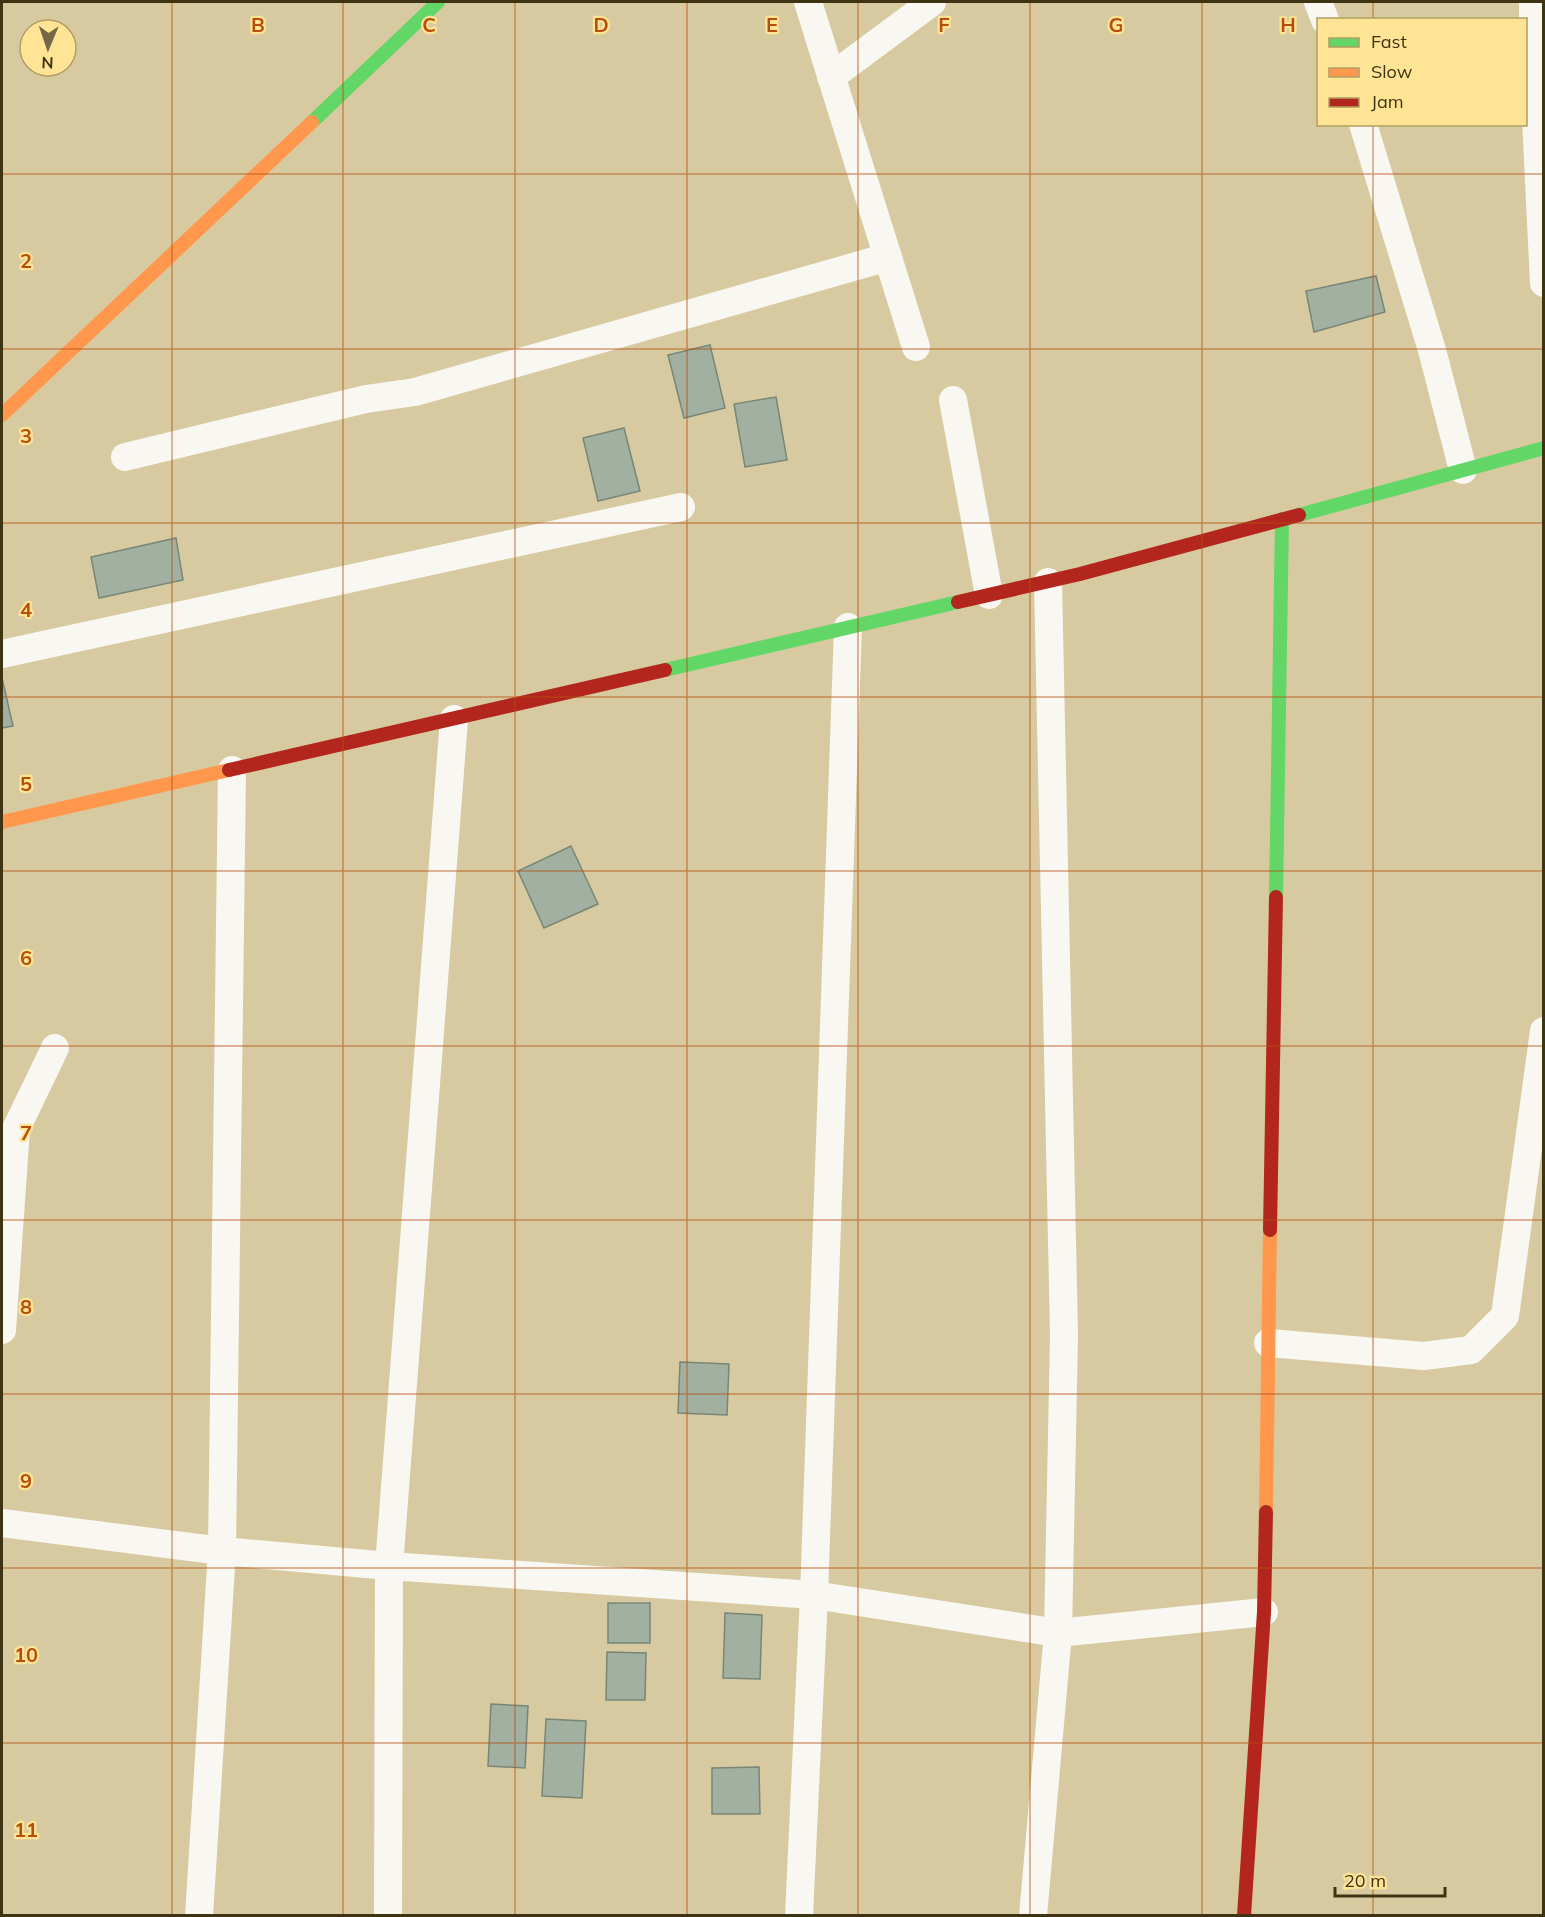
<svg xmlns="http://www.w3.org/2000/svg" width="1545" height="1917" viewBox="0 0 1545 1917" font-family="Mulish,sans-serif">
	<rect width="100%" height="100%" fill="#d8caa0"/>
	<g fill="#a1b0a1" stroke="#798676" stroke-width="1.5">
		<polygon points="1376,276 1385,312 1314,332 1306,291"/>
		<polygon points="710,345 725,408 684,418 668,355"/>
		<polygon points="776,397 787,460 745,467 734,404"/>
		<polygon points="624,428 640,491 598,501 583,438"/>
		<polygon points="176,538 183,580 99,598 91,557"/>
		<polygon points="2,678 13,726 2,728"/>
		<polygon points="571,846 598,904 544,928 518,871"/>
		<polygon points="680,1362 729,1364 727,1415 678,1413"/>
		<rect x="608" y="1603" width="42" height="40"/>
		<polygon points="725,1613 762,1615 760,1679 723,1678"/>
		<polygon points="607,1652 646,1653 645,1700 606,1700"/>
		<polygon points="491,1704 528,1706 525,1768 488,1766"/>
		<polygon points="546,1719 586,1721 582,1798 542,1796"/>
		<polygon points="759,1767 760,1814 712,1814 712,1768"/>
	</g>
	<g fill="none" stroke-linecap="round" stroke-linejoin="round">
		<g stroke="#f9f7f1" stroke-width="28">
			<polyline points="808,2 916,347"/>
			<polyline points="1318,2 1325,20"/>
			<polyline points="1533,2 1533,57 1544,283"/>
			<polyline points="831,77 932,2"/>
			<polyline points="1363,124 1432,350 1463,470"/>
			<polyline points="953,400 989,595"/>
			<polyline points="125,457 366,399 415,392 888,257"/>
			<polyline points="2,654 681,507"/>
			<polyline points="2,1330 16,1129 55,1048"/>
			<polyline points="1268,1343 1424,1356 1471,1350 1505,1316 1544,1031"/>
			<polyline points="2,1523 222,1551 389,1566 814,1595 1058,1633 1264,1612"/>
			<polyline points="199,1916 222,1551 232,770"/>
			<polyline points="388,1916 389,1566 454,719"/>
			<polyline points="799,1916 814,1595 848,627"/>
			<polyline points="1033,1916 1058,1633 1064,1335 1048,582"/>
		</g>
		<g stroke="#63d668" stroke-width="14">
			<polyline points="312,122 438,2"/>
			<polyline points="1299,515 1544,448"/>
			<polyline points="665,670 958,602"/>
			<polyline points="1276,897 1282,519"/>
		</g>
		<g stroke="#ff974d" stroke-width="14">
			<polyline points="2,415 312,122"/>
			<polyline points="2,822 229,770"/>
			<polyline points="1266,1512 1270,1230"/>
		</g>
		<g stroke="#b3261e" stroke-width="14">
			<polyline points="958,602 1080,574 1299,515"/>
			<polyline points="229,770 665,670"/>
			<polyline points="1270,1230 1276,897"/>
			<polyline points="1244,1916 1264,1612 1266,1512"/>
		</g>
	</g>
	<path fill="none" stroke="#b54e0e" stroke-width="1.5" stroke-opacity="0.55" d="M172,2v1914M343,2v1914M515,2v1914M687,2v1914M858,2v1914M1030,2v1914M1202,2v1914M1373,2v18M1373,124v1792M2,174h1542M2,349h1542M2,523h1542M2,697h1542M2,871h1542M2,1046h1542M2,1220h1542M2,1394h1542M2,1568h1542M2,1743h1542"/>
	<g font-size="20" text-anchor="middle" font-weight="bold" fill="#b54e0e" stroke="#fee494" stroke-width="4.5" stroke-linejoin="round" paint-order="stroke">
		<text x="258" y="32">B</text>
		<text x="429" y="32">C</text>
		<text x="601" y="32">D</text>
		<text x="772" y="32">E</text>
		<text x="944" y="32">F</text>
		<text x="1116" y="32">G</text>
		<text x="1288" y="32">H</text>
		<text x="26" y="268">2</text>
		<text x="26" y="443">3</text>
		<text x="26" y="617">4</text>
		<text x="26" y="791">5</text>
		<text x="26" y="965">6</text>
		<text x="26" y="1140">7</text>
		<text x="26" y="1314">8</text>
		<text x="26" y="1488">9</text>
		<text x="26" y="1662">10</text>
		<text x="26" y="1837">11</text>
	</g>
	<rect width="1545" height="1917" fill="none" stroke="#3e3413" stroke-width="6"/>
	<rect x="1317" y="18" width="210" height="108" fill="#fee494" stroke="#b19e60" stroke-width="1.5"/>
	<rect x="1329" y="38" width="30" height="9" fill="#63d668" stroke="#b19e60" stroke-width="1.5"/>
	<text x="1371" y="48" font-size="18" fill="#3e3413">Fast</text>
	<rect x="1329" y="68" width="30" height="9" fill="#ff974d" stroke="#b19e60" stroke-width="1.5"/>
	<text x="1371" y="78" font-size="18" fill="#3e3413">Slow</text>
	<rect x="1329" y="98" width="30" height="9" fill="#b3261e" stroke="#b19e60" stroke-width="1.5"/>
	<text x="1371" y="108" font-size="18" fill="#3e3413">Jam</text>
	<g transform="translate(48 48) rotate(182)"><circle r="28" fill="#fee494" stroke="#b19e60" stroke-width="1.5"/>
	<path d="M0-4.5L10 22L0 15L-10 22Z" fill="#746844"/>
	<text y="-9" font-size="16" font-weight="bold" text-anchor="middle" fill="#3e3413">N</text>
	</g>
	<path d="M1335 1887v9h110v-9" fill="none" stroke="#3e3413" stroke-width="3"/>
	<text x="1344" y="1887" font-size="18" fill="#3e3413" stroke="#fee494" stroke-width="4.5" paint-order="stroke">20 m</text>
</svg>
